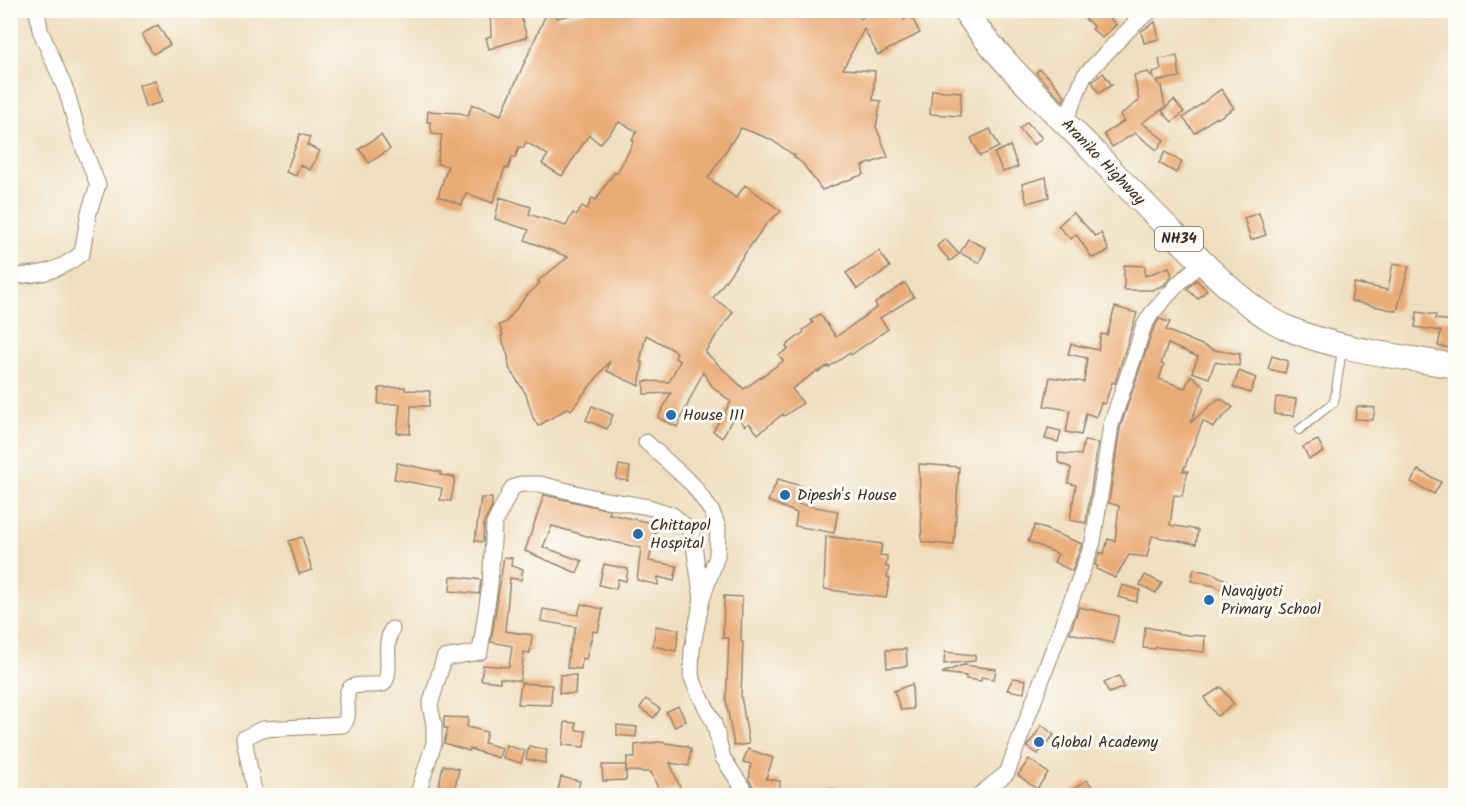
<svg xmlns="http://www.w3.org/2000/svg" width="1466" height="806" viewBox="0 0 1466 806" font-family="Kalam,sans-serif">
	<rect width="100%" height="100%" fill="#fdfcf7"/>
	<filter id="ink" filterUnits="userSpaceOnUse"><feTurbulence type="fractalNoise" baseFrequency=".0167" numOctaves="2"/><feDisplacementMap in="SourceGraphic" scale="12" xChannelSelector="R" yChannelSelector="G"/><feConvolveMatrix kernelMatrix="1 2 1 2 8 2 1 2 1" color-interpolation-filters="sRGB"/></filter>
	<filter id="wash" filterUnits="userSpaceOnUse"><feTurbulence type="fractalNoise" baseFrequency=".008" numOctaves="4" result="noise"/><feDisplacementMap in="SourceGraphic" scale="24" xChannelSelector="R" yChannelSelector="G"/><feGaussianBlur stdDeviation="1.35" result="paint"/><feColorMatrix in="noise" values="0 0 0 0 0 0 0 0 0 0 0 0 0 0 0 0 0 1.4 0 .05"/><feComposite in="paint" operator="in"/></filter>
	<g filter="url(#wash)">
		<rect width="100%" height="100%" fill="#efdfbf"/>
		<g id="blocks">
			<g fill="#eaac76">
				<polygon points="490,10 519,10 527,37 489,49 486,38 491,36"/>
				<polygon points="548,10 557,10 557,18 593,10 665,10 676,17 678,10 852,10 860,19 875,10 898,10 904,20 911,16 920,33 878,55 864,29 843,69 875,71 873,100 881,101 876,127 888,157 862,166 864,174 822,190 803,164 794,157 795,156 770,139 741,128 708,178 736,198 745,185 781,211 766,224 713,298 733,312 705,352 744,389 783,361 779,355 788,349 786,346 804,332 803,330 813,323 811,320 820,314 836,337 877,307 875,303 905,283 914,297 880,318 888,329 851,355 850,353 829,367 828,366 818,372 817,371 792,389 803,403 784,416 783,414 758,434 749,423 745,426 735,414 722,438 713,431 731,402 712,386 703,372 677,427 658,418 671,393 644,394 644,381 669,382 680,361 675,358 677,352 646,335 640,362 643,363 639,386 607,371 610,361 571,410 568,408 538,426 533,418 526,394 509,368 508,356 501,336 503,335 499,325 506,322 526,296 540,283 538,281 568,257 525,240 529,230 495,219 500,197 531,207 529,214 566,226 573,213 577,215 582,206 587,209 592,198 596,200 608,181 615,172 617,173 634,141 632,140 637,131 619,122 600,144 589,135 562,176 542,164 548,155 526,142 523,148 519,147 515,158 512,157 508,169 505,168 493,203 466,193 462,205 438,196 448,166 437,164 442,135 432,134 430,122 427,122 428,111 460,113 468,116 472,104 501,115"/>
				<polygon points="1076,10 1103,10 1116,25 1102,38 1092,29 1094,27"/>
				<polygon points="1155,22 1159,39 1144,43 1141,31"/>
				<polygon points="158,25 170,45 153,54 142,34"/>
				<polygon points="1177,56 1180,77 1156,81 1161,86 1165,107 1142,123 1164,140 1157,150 1135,133 1112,147 1104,134 1124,121 1120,115 1139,101 1134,75 1148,72 1153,78 1152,72 1161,70 1159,59"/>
				<polygon points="1039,69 1050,78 1065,96 1063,101 1036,73"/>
				<polygon points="1103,73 1112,85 1099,93 1092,82"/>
				<polygon points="155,80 162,102 145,107 139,85"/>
				<polygon points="1221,89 1234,108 1217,119 1216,117 1195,133 1183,118"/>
				<polygon points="932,90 961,92 960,116 930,114"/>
				<polygon points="1174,100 1184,112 1172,122 1162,111"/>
				<polygon points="1027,122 1042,138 1034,145 1019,129"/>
				<polygon points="990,129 999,147 980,156 971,138"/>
				<polygon points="300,134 310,137 307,145 320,151 310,170 300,165 296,176 286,172"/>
				<polygon points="381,135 390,149 369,163 359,149"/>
				<polygon points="1010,146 1018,167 1003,172 994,153"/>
				<polygon points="1165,152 1182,162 1176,173 1159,163"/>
				<polygon points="1046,177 1049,197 1027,203 1022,184"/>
				<polygon points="1073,212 1095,236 1101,233 1109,251 1092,258 1076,234 1071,239 1058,226"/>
				<polygon points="1259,213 1266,235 1251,240 1244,218"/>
				<polygon points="945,239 959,254 950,261 937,246"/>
				<polygon points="968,239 986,248 979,263 960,253"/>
				<polygon points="879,251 890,267 857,289 846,273"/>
				<polygon points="1393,263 1409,266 1397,311 1351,301 1354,283 1388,290"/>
				<polygon points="1124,265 1145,266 1145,276 1169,267 1172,276 1164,285 1152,290 1124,290"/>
				<polygon points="1196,280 1207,290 1198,299 1187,289"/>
				<polygon points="1115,307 1137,313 1115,383 1112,382 1105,404 1101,403 1096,417 1086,413 1081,435 1066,432 1070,410 1044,406 1050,377 1084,382 1087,358 1068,354 1071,344 1098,350 1101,334 1107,335"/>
				<polygon points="1417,312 1436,315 1435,319 1455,321 1455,333 1453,332 1451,348 1438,346 1441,331 1415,327"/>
				<polygon points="1159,319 1170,322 1166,330 1214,350 1240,354 1239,366 1215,362 1209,378 1192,372 1198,357 1168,344 1161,364 1164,365 1159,379 1185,388 1191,375 1205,387 1190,423 1218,399 1221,399 1233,407 1213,427 1203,421 1183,471 1188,471 1182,496 1174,495 1170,525 1198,530 1196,544 1152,536 1147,557 1129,555 1115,578 1096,569 1098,566 1095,565 1100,552 1104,554 1108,539 1115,541 1119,506 1109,503 1120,428 1152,332"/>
				<polygon points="1272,356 1288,361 1285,373 1268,369"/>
				<polygon points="1239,371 1256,378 1250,393 1233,387"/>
				<polygon points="405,387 405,390 430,391 429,406 411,406 410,434 397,433 400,404 378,404 379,388"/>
				<polygon points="1276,397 1296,399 1294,416 1274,414"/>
				<polygon points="592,406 613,415 607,429 586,420"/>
				<polygon points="1357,406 1375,408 1373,420 1355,419"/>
				<polygon points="1048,428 1061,431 1058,442 1045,439"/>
				<polygon points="1318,440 1324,452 1309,459 1303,447"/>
				<polygon points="1084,441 1098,443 1086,523 1070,520 1076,485 1068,483 1071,468 1058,462 1058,453 1081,455"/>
				<polygon points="397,463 441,472 440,475 455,477 451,501 440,500 442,488 394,479"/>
				<polygon points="919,464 959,467 954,545 922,542"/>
				<polygon points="619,465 630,467 628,481 616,479"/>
				<polygon points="1418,470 1441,482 1434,494 1411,482"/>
				<polygon points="778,479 801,486 798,504 838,511 834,533 795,526 797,513 768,501"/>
				<polygon points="544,495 610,510 609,514 657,524 649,561 677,566 674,581 658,577 658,585 637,580 641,548 601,539 601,540 552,526 543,547 582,561 577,573 525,551"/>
				<polygon points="481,498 492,498 492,507 484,523 483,542 475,541"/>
				<polygon points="1035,525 1082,544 1072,571 1054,562 1058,554 1028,541"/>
				<polygon points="826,536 882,544 880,555 887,556 886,567 889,567 887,577 890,578 886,598 824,589"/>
				<polygon points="302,537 312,570 299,574 289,541"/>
				<polygon points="504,557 512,558 511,566 523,569 521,580 510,578 505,631 532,635 530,653 524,652 520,681 500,678 500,682 481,680 483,665 509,667 512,646 491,642"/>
				<polygon points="604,564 628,569 626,581 618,579 616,589 599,585"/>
				<polygon points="1194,569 1214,574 1240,587 1239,590 1232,589 1229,595 1215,586 1191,581"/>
				<polygon points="1145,575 1162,583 1156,593 1140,585"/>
				<polygon points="451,576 481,580 479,594 450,591"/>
				<polygon points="1122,585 1140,590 1136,602 1118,597"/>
				<polygon points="724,596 742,597 741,642 743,642 741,696 749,744 734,746 726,701 729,638 723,638"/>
				<polygon points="581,604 603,609 598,632 593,631 586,659 582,658 581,669 567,668 569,650 576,627 541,621 543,609 578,615"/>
				<polygon points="1079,607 1119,616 1113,643 1070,633"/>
				<polygon points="656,626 679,630 676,651 653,646"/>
				<polygon points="1145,627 1187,635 1205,636 1204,652 1156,647 1155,649 1143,648"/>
				<polygon points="906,649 907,666 887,668 886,650"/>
				<polygon points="945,652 975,655 975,661 944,664"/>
				<polygon points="963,665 996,669 994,679 981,677 981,681 966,679 966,676 942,673"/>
				<polygon points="560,675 576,675 575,694 559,693"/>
				<polygon points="1119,676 1124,687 1109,693 1104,683"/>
				<polygon points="1013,678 1026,680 1024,693 1007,690"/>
				<polygon points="521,683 552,685 551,705 518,704"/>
				<polygon points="912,684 913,709 901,710 894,691"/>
				<polygon points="1221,687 1234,704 1217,716 1204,698"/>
				<polygon points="646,699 660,709 654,718 640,708"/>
				<polygon points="678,706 686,721 675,727 666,712"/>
				<polygon points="444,717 468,718 467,727 487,732 484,743 502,748 499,758 470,749 469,751 444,743 448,728 444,728"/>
				<polygon points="565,722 576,723 576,730 586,731 584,747 563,745"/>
				<polygon points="617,725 637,727 636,737 617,735"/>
				<polygon points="1042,725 1054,735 1038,754 1027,747"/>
				<polygon points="659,742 686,746 691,749 689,766 670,763 680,787 661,795 651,772 626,771 627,757 635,758 635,745"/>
				<polygon points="506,745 525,751 521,763 503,758"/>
				<polygon points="529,746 547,750 545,763 526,759"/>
				<polygon points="748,749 773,758 766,779 780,781 779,795 757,793 749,780 751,764 743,762"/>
				<polygon points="1029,759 1048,773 1037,789 1018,775"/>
				<polygon points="443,765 459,769 453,795 437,795"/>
				<polygon points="602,765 626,765 626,780 603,781"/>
				<polygon points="561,777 580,781 577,794 558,790"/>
				<polygon points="1087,780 1099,795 1065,795"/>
			</g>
		</g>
	</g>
	<g filter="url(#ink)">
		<use href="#blocks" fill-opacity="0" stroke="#95846e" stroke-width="1.5"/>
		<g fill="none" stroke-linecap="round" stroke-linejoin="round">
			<g stroke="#95846e" stroke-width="10">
				<polyline id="service" points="1299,430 1334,402 1342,350"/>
			</g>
			<g stroke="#95846e" stroke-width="17">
				<g id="minor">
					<polyline points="1065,122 1084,76 1136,22 1152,10"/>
					<path d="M10,276c31,-1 48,-4 72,-23l7,-41 9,-27 -18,-46 -13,-46 -27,-63 -3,-20"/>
					<polyline points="646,442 693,485 712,512 718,527 717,556 702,599 692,650 691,675 697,690 714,723 723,758 748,796"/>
					<path d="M255,796l-11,-58 18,-9 81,-4c11,-10 -4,-35 11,-39 9,-2 20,0 29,-2 11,-11 -1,-37 9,-55"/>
					<polyline points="417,796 434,743 434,725 430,705 444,658 480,652 490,585 494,524 512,488 521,484 540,484 600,499 649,507 673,515 692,532 702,599"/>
					<polyline points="817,796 831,796"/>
					<polyline points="978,796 1007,773 1093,542 1111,425 1135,354 1143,328 1151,314 1180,282 1202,262"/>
				</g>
			</g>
			<g stroke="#95846e" stroke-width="26">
				<path id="trunk" d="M964,10c36,52 85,96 129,141 28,30 57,59 86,88 31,31 65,67 104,87 48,23 120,31 173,40"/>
			</g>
			<use href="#service" stroke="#fff" stroke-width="8"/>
			<use href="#minor" stroke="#fff" stroke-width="15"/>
			<use href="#trunk" stroke="#fff" stroke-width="24"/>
		</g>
	</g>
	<g fill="#1f6fb2" stroke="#fdfcf7" stroke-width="2">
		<circle cx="671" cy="415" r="6"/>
		<circle cx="785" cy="495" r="6"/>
		<circle cx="638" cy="534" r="6"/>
		<circle cx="1209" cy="600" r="6"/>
		<circle cx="1039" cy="742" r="6"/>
	</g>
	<g text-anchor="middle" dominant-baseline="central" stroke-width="6" stroke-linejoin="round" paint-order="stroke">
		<rect fill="#fdfcf7" stroke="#75695f" stroke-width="1.5" x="1155" y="227" width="48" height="24" rx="4.5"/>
		<g font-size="15" font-weight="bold" fill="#3b2a1e">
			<text x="1179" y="239">NH34</text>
		</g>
		<g font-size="16" fill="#3b2a1e" stroke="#fdfcf7">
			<text transform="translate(1103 162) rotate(46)">Araniko Highway</text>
		</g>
		<g font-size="16" fill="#3b2a1e" stroke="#fdfcf7" text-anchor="start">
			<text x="683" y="415">House 111</text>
			<text x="797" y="495">Dipesh's House</text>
			<text x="650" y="525">Chittapol<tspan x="650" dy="18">Hospital</tspan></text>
			<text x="1221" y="591">Navajyoti<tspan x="1221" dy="18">Primary School</tspan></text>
			<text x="1051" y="742">Global Academy</text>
		</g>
	</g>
	<rect width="1466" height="806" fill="none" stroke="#fdfcf7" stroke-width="36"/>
</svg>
